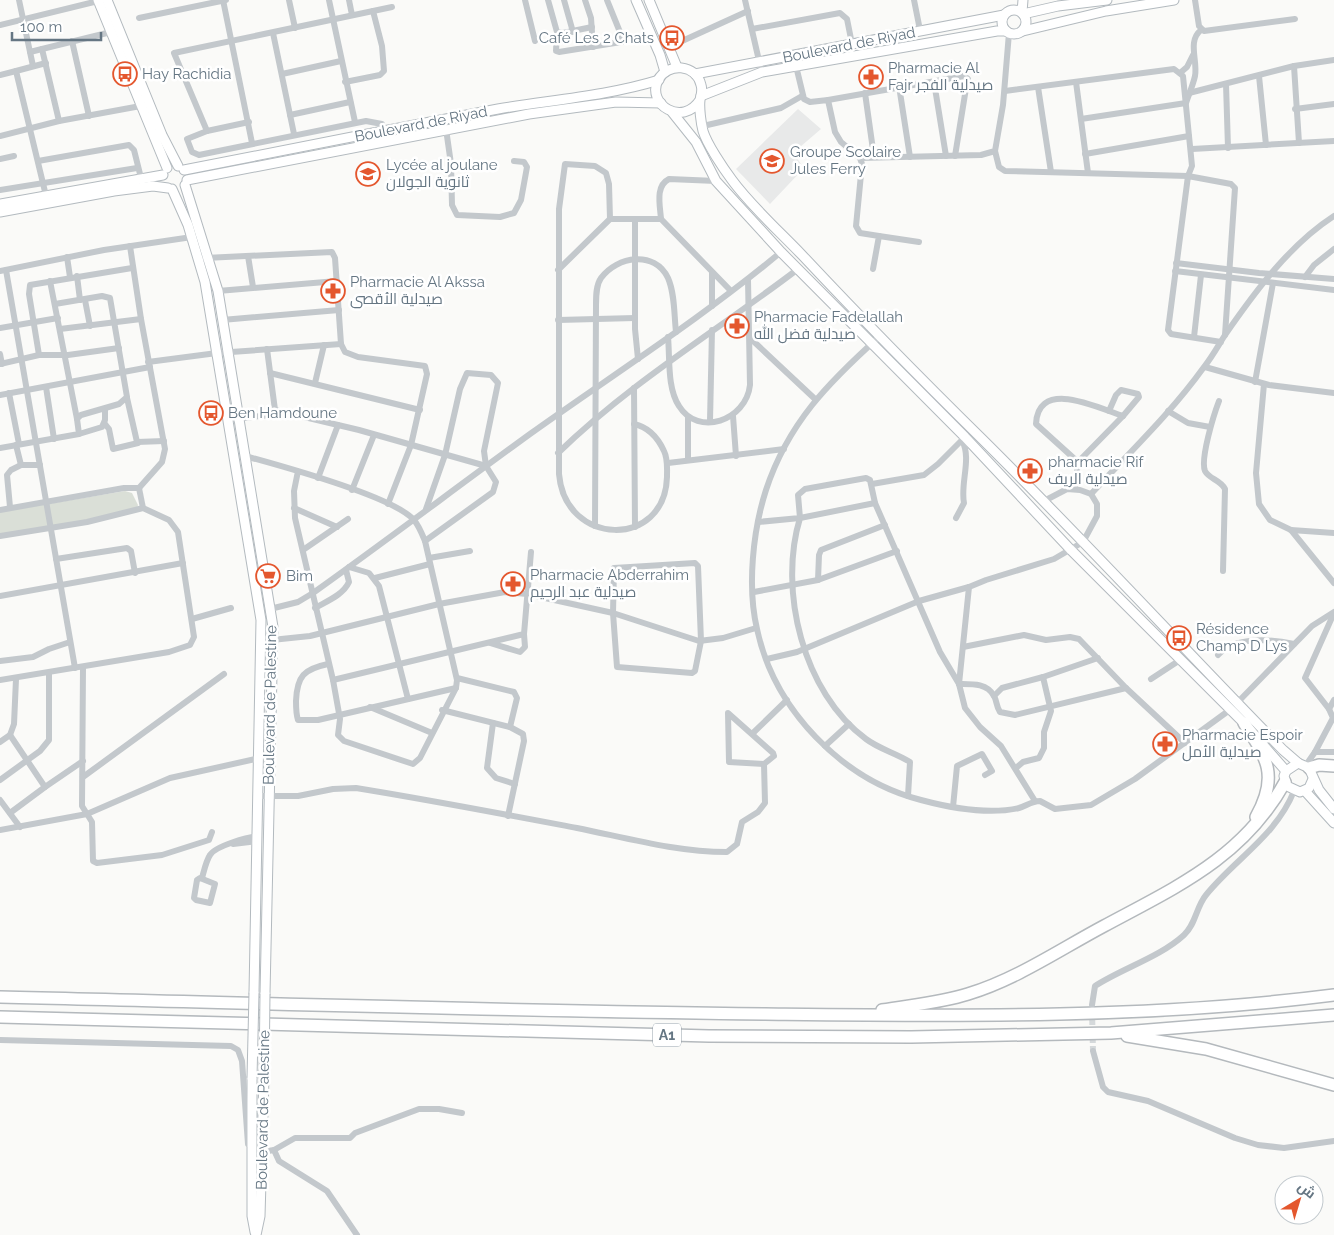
<svg xmlns="http://www.w3.org/2000/svg" width="1334" height="1235" viewBox="0 0 1334 1235" font-family="Raleway,Cairo,sans-serif">
	<rect width="100%" height="100%" fill="#fafaf8"/>
	<polygon fill="#e8e9e9" points="798,109 821,129 793,153 804,168 770,204 736,169"/>
	<polygon fill="#dadfd7" points="125,491 132,493 138,505 136,511 0,536 0,512"/>
	<g fill="none" stroke-linecap="round" stroke-linejoin="round">
		<polyline stroke="#d5d9db" stroke-width="6" stroke-dasharray="6 3" stroke-linecap="butt" points="1092,1010 1093,1051"/>
		<g stroke="#b3babf" stroke-width="11">
			<g id="secondary">
				<polyline points="98,0 167,168"/>
				<polyline points="107,0 162,135 178,166"/>
				<polyline points="636,0 660,55 665,72"/>
				<polyline points="649,0 677,67"/>
				<circle cx="1014" cy="22" r="12"/>
				<polyline points="1022,12 1023,0"/>
				<polyline points="1023,14 1058,6 1107,0"/>
				<polyline points="1023,31 1106,11 1174,0"/>
				<polyline points="695,74 1004,15"/>
				<polyline points="701,96 762,72 997,31 1006,31"/>
				<path d="M700,100c-17,27 -54,5 -42,-20 10,-18 38,-16 43,5 2,6 0,9 -1,15 -1,8 1,23 3,31 4,13 20,37 29,49 19,26 47,51 70,75 59,63 119,124 180,184 103,102 200,208 301,311l15,13 11,5 10,22 15,19"/>
				<polyline points="672,112 696,142 716,181 781,252 965,437 1070,549 1244,723 1286,771"/>
				<path d="M184,170c105,-21 209,-41 314,-61 53,-9 109,-13 161,-29"/>
				<polyline points="187,180 529,114 616,102 661,103"/>
				<polyline points="185,185 218,291 273,627 265,994"/>
				<polyline points="172,189 188,225 205,282 261,620 254,993"/>
				<polyline points="0,204 163,175"/>
				<polyline points="0,212 114,191 153,186 168,188"/>
				<polyline points="1298,763 1286,771 1284,776 1287,786 1300,792 1309,788 1313,779"/>
				<polyline points="1305,791 1334,823"/>
				<polyline points="252,1078 252,1216 255,1232"/>
				<polyline points="256,1235 260,1216 264,1077"/>
			</g>
		</g>
		<g stroke="#b4b9bd" stroke-width="14">
			<g id="highway">
				<path d="M1244,723c23,35 35,53 12,94"/>
				<polyline points="1309,768 1319,765 1334,766"/>
				<path d="M0,997c255,6 510,14 765,17 189,2 381,5 569,-19"/>
				<path d="M882,1010c29,-5 58,-7 86,-16 49,-15 91,-44 136,-68 72,-39 139,-68 181,-144"/>
				<polyline points="0,1017 709,1036 911,1037 1111,1033 1334,1015"/>
				<polyline points="1127,1036 1206,1049 1334,1085"/>
			</g>
		</g>
		<g stroke="#c3c8cc" stroke-width="6">
			<polyline points="19,0 30,52 42,49 59,121"/>
			<polyline points="223,0 252,143"/>
			<polyline points="289,0 295,28"/>
			<polyline points="329,0 355,122"/>
			<polyline points="349,0 352,15"/>
			<polyline points="525,0 535,41"/>
			<polyline points="548,0 557,32 563,33 592,27"/>
			<polyline points="564,0 573,32"/>
			<polyline points="585,0 591,18 593,47"/>
			<polyline points="607,0 624,42"/>
			<polyline points="745,0 760,65"/>
			<polyline points="914,0 920,30"/>
			<polyline points="1195,0 1199,26 1204,31 1295,19"/>
			<polyline points="139,18 226,0"/>
			<polyline points="0,25 98,1"/>
			<polyline points="752,29 840,13 847,19 852,44"/>
			<polyline points="557,32 556,51 559,52 652,37"/>
			<polyline points="273,33 294,134"/>
			<polyline points="72,41 89,116"/>
			<polyline points="669,47 748,11"/>
			<polyline points="42,49 111,32"/>
			<polyline points="30,52 33,66"/>
			<polyline points="46,63 16,71 47,200"/>
			<polyline points="796,66 804,99 810,102 828,100 835,132 841,142 860,158 862,164 856,226 860,233 879,236 873,269"/>
			<polyline points="1294,66 1299,143"/>
			<polyline points="1180,73 1187,67 1193,55"/>
			<polyline points="282,74 341,61"/>
			<polyline points="0,75 16,71"/>
			<polyline points="1259,76 1266,145"/>
			<polyline points="345,82 380,75 384,71 382,46 373,11"/>
			<polyline points="934,82 946,156"/>
			<polyline points="1076,82 1088,173"/>
			<polyline points="1226,84 1228,148"/>
			<polyline points="899,86 910,157"/>
			<polyline points="1038,87 1051,172"/>
			<polyline points="865,93 874,157"/>
			<polyline points="1189,93 1294,66 1334,60"/>
			<polyline points="828,100 964,76 968,79 967,82 955,156"/>
			<polyline points="1295,109 1334,104"/>
			<polyline points="290,115 350,102"/>
			<path d="M1081,119l105,-16c3,-9 7,-18 9,-27 3,-15 -8,-35 6,-46"/>
			<polyline points="249,122 207,131 187,139 192,152 199,155 366,121 382,124 386,141"/>
			<polyline points="703,126 781,108 802,96"/>
			<polyline points="446,129 451,164 452,205 457,215 500,217 514,213 521,200 527,167 524,162 514,161"/>
			<polyline points="207,131 174,53 392,7"/>
			<polyline points="0,136 59,121 146,105"/>
			<polyline points="1192,149 1334,141"/>
			<polyline points="995,151 999,167 1005,171 1188,176 1192,166 1183,76 1174,69 1005,91"/>
			<polyline points="1085,154 1189,136"/>
			<polyline points="860,158 981,155 995,151 1003,105 1009,33"/>
			<polyline points="0,159 14,156"/>
			<polyline points="38,161 129,145 134,150 141,178"/>
			<polyline points="0,190 137,168"/>
			<path d="M610,219l-1,-35 -3,-11 -11,-7 -30,-2 -6,45v265c6,73 106,75 108,3 0,-9 1,-18 -3,-26 -6,-13 -16,-24 -30,-27"/>
			<polyline points="635,219 635,329 638,359"/>
			<path d="M661,219c-1,-14 -6,-33 8,-40l47,2"/>
			<polyline points="879,236 919,242"/>
			<polyline points="130,246 141,319 165,449 162,462 139,488"/>
			<polyline points="248,256 253,287"/>
			<polyline points="67,257 70,277"/>
			<polyline points="205,258 332,252 335,258 341,344 345,352 358,357 425,366 427,374 411,445 388,504"/>
			<polyline points="1176,263 1259,273 1334,279"/>
			<polyline points="6,270 75,668"/>
			<polyline points="558,270 610,219 661,219 731,291"/>
			<polyline points="0,271 104,250 192,237"/>
			<polyline points="1175,271 1334,290"/>
			<polyline points="712,273 712,306"/>
			<polyline points="77,276 80,300"/>
			<polyline points="1305,277 1314,265 1334,249"/>
			<polyline points="50,281 77,419"/>
			<polyline points="218,291 337,281"/>
			<polyline points="85,300 90,326"/>
			<polyline points="222,320 339,310"/>
			<polyline points="558,320 635,318"/>
			<polyline points="0,328 58,318"/>
			<polyline points="60,329 141,319"/>
			<path d="M668,337c2,21 -1,51 11,69 19,31 67,15 71,-21l-2,-105"/>
			<path d="M879,337c-50,45 -91,86 -113,153 -13,40 -19,97 -9,139 17,80 85,151 164,171 30,8 67,15 98,8 7,-2 13,-7 21,-7l15,8 36,-4 44,-26 96,-70"/>
			<polyline points="1194,337 1201,275"/>
			<polyline points="750,338 815,399"/>
			<polyline points="1221,342 1171,334 1168,330 1188,176 1231,184 1235,188 1225,335"/>
			<polyline points="267,349 275,410"/>
			<polyline points="0,354 2,364"/>
			<polyline points="39,355 29,294 30,285 132,268"/>
			<polyline points="148,362 217,353 341,344"/>
			<polyline points="0,364 39,355 68,355 119,348"/>
			<polyline points="1205,367 1269,385 1334,393"/>
			<polyline points="270,373 420,410"/>
			<polyline points="1255,382 1273,283"/>
			<polyline points="315,383 324,345"/>
			<polyline points="1264,384 1256,473 1259,504 1270,520 1291,530 1334,583"/>
			<polyline points="46,387 54,439"/>
			<polyline points="634,388 635,527"/>
			<polyline points="9,393 19,444"/>
			<polyline points="0,395 150,367"/>
			<polyline points="127,398 137,442 164,441"/>
			<path d="M1219,401c-5,13 -19,58 -14,70 4,8 16,9 20,18l-2,82"/>
			<polyline points="1168,411 1188,423 1210,427"/>
			<polyline points="733,416 736,456"/>
			<polyline points="228,420 269,415 275,410 359,430 486,466 496,482 493,492 425,541"/>
			<polyline points="710,421 712,330"/>
			<polyline points="105,424 109,429 113,449 138,443"/>
			<polyline points="79,434 102,427 105,420 105,409"/>
			<polyline points="16,445 21,465 40,465"/>
			<polyline points="0,448 79,434 77,419 81,415 119,404 127,397 110,298 102,296 55,304"/>
			<path d="M558,453c73,-71 160,-123 240,-184"/>
			<path d="M245,456c33,9 149,41 169,64 5,6 8,14 11,21l32,139 -1,8 -36,70 -7,6 -69,-23 -6,-6 2,-16 -7,-39 -38,-162 -1,-27 4,-20"/>
			<polyline points="688,460 688,417"/>
			<path d="M1078,462l-42,-38c2,-47 65,-15 87,-8"/>
			<polyline points="668,463 784,449"/>
			<polyline points="318,478 338,425"/>
			<polyline points="872,484 924,475 938,464 965,437"/>
			<polyline points="139,488 143,508"/>
			<polyline points="1075,489 1078,462 1123,416 1139,397 1138,394 1121,390 1116,395 1109,411"/>
			<polyline points="352,490 374,435"/>
			<path d="M1091,494c38,-41 80,-81 113,-127 8,-10 14,-21 21,-32 30,-43 64,-90 109,-119"/>
			<path d="M875,503l-75,15c-22,72 3,175 66,221 13,10 30,14 44,23l-2,34"/>
			<polyline points="10,507 7,475 11,470 21,465"/>
			<polyline points="294,508 337,527"/>
			<polyline points="426,509 445,455 460,389 467,373 491,375 498,383 484,451 486,466"/>
			<polyline points="0,510 124,488 139,488"/>
			<path d="M956,518l8,-15c-4,-20 8,-44 -2,-63"/>
			<polyline points="758,522 800,518 798,495 805,489 866,478 870,480 875,503 940,652 959,684"/>
			<path d="M595,526l1,-221c0,-9 0,-20 5,-27 16,-22 54,-28 67,0 7,16 6,37 8,54"/>
			<polyline points="1291,530 1334,533"/>
			<polyline points="0,536 87,522 143,508 169,520 178,532 194,637 190,645 169,652 0,680"/>
			<polyline points="303,550 348,519"/>
			<polyline points="429,558 470,551"/>
			<polyline points="56,559 127,548 131,551 135,573"/>
			<polygon points="695,563 698,566 701,641 695,671 692,673 617,667 613,613 614,568"/>
			<polyline points="349,567 369,573 379,586 408,699"/>
			<polyline points="375,578 430,564"/>
			<polyline points="818,580 819,555 821,550 885,525"/>
			<polyline points="969,587 959,684 965,708 980,727 1001,746 1035,801"/>
			<polyline points="754,592 818,580 897,551"/>
			<polyline points="0,596 183,563"/>
			<path d="M315,608c12,-7 28,-13 34,-26l-3,-12"/>
			<path d="M270,609l28,-7 15,-9c73,-52 144,-106 217,-159 84,-60 172,-116 251,-182"/>
			<polyline points="1334,613 1305,678 1329,709 1334,700"/>
			<polyline points="192,619 231,608"/>
			<polyline points="262,641 310,636 439,604 505,592 527,594 613,613 699,641 723,638 756,628"/>
			<polyline points="490,643 520,652 525,647 524,634"/>
			<polyline points="963,647 1024,635 1046,640 1070,637 1079,639 1126,688 1185,743"/>
			<path d="M1218,655c17,-19 53,-16 76,-11"/>
			<polyline points="767,659 797,652 919,601 969,587 986,580 1054,559 1083,542 1097,516 1097,504 1091,494 1080,490 1067,489 1044,501"/>
			<polyline points="0,661 33,657 49,649 70,642"/>
			<path d="M328,664c-24,5 -31,12 -32,37 0,7 0,13 2,19h20l138,-32"/>
			<polyline points="83,667 82,806 92,822 93,861 97,863 162,855 209,840 212,832"/>
			<polyline points="457,678 514,692 517,698 510,727"/>
			<polyline points="1151,679 1180,660"/>
			<polyline points="333,680 524,634 531,552"/>
			<path d="M959,684c13,0 28,-1 35,12 3,5 2,10 6,16l15,3 111,-27"/>
			<polyline points="994,696 1002,688 1043,677 1098,658"/>
			<polyline points="1237,703 1312,626 1334,612"/>
			<polyline points="370,707 432,733"/>
			<polyline points="442,710 510,727 523,734 524,741 508,816"/>
			<polygon points="728,713 773,753 774,756 764,764 729,762"/>
			<polyline points="493,723 487,768 496,778 515,784"/>
			<polyline points="753,733 787,700"/>
			<polyline points="10,735 45,787 83,761"/>
			<polyline points="0,742 10,735 14,724 16,679"/>
			<polyline points="825,746 849,724"/>
			<polyline points="1315,752 1333,718 1329,709"/>
			<polyline points="1306,765 1315,752 1334,752"/>
			<polyline points="1016,768 1023,762 1039,758 1044,748 1044,732 1051,711 1043,677"/>
			<polyline points="83,777 224,674"/>
			<polyline points="0,780 40,751 49,740 49,673"/>
			<path d="M259,796h39l35,-7 23,-1c74,12 147,26 221,40 50,10 99,24 150,24l10,-8 5,-22 16,-10 7,-9 -1,-39"/>
			<polyline points="0,800 20,827"/>
			<polyline points="953,807 957,766 982,754 992,771 985,775"/>
			<polyline points="10,813 45,787"/>
			<polyline points="0,830 87,814 170,778 260,758"/>
			<polyline points="233,844 258,841"/>
			<polygon points="200,878 215,884 210,903 196,900 194,898 197,880"/>
			<path d="M202,878c2,-7 4,-17 8,-23 5,-9 38,-18 48,-19"/>
			<path d="M1092,1005l3,-19c28,-18 65,-29 89,-51 12,-11 12,-28 22,-40 29,-36 70,-59 88,-104"/>
			<polyline points="0,1040 231,1046 238,1050 242,1061 248,1144"/>
			<polyline points="1093,1051 1103,1087 1108,1092 1148,1101 1235,1138 1258,1145 1284,1148 1334,1141"/>
			<polyline points="274,1150 279,1161 327,1191 357,1235"/>
			<polyline points="262,1152 274,1150 295,1138 350,1138 355,1133 419,1109 439,1109 462,1113"/>
		</g>
		<use href="#secondary" stroke="#fff" stroke-width="9"/>
		<use href="#highway" stroke="#fff" stroke-width="11"/>
		<g stroke="#b3babf" stroke-width="11" stroke-linecap="butt">
			<g id="secondary-bridge">
				<polyline points="264,1077 265,994"/>
				<polyline points="252,1078 254,993"/>
			</g>
		</g>
		<use href="#secondary-bridge" stroke="#fff" stroke-width="9"/>
	</g>
	<defs>
		<g id="bus-ring" transform="scale(1.25)"><circle r="9.5" fill="#fff" stroke="#e4572e" stroke-width="1.5"/><path d="M-5-6H5V4H4V6H2V4H-2V6H-4V4H-5ZM-3.5-4V0h7V-4ZM-3.5 1.2v1.5H-2V1.2ZM2 1.2v1.5H3.5V1.2Z" fill="#e4572e"/></g>
		<g id="pharmacy-ring" transform="scale(1.25)"><circle r="9.5" fill="#fff" stroke="#e4572e" stroke-width="1.5"/><path d="M-2-6h4v4h4v4h-4v4h-4v-4h-4v-4h4Z" fill="#e4572e"/></g>
		<g id="school-ring" transform="scale(1.25)"><circle r="9.5" fill="#fff" stroke="#e4572e" stroke-width="1.5"/><path d="M0-5L7-2L0 1L-7-2ZM-4 1L0 2.5L4 1V4Q0 6-4 4Z" fill="#e4572e"/></g>
		<g id="supermarket-ring" transform="scale(1.25)"><circle r="9.5" fill="#fff" stroke="#e4572e" stroke-width="1.5"/><path d="M-6-5.5h2.5l.6 2H6L4.5 2H-2.5L-4.4-4H-6ZM-1.5 3.2a1.3 1.3 0 1 0 .1 0ZM3 3.2a1.3 1.3 0 1 0 .1 0Z" fill="#e4572e"/></g>
	</defs>
	<g fill-rule="evenodd">
		<use href="#bus-ring" x="672" y="38"/>
		<use href="#bus-ring" x="125" y="74"/>
		<use href="#pharmacy-ring" x="871" y="77"/>
		<use href="#school-ring" x="772" y="161"/>
		<use href="#school-ring" x="368" y="174"/>
		<use href="#pharmacy-ring" x="333" y="291"/>
		<use href="#pharmacy-ring" x="737" y="326"/>
		<use href="#bus-ring" x="211" y="413"/>
		<use href="#pharmacy-ring" x="1030" y="471"/>
		<use href="#supermarket-ring" x="268" y="576"/>
		<use href="#pharmacy-ring" x="513" y="584"/>
		<use href="#bus-ring" x="1179" y="638"/>
		<use href="#pharmacy-ring" x="1165" y="744"/>
	</g>
	<g text-anchor="middle" dominant-baseline="central" stroke-width="5" stroke-linejoin="round" paint-order="stroke">
		<rect fill="#fff" stroke="#939fa8" stroke-width="1" x="653" y="1023.5" width="28" height="23" rx="4"/>
		<g font-size="14" font-weight="bold" fill="#657683">
			<text x="667" y="1035">A1</text>
		</g>
		<g font-size="15" fill="#657683" stroke="#fff" text-anchor="start">
			<text x="654" y="38" text-anchor="end">Café Les 2 Chats</text>
			<text x="888" y="68">Pharmacie Al<tspan x="888" dy="17">Fajr صيدلية الفجر</tspan></text>
			<text x="142" y="74">Hay Rachidia</text>
			<text x="790" y="152">Groupe Scolaire<tspan x="790" dy="17">Jules Ferry</tspan></text>
			<text x="386" y="165">Lycée al joulane<tspan x="386" dy="17">ثانوية الجولان</tspan></text>
			<text x="350" y="282">Pharmacie Al Akssa<tspan x="350" dy="17">صيدلية الأقصى</tspan></text>
			<text x="754" y="317">Pharmacie Fadelallah<tspan x="754" dy="17">صيدلية فضل الله</tspan></text>
			<text x="228" y="413">Ben Hamdoune</text>
			<text x="1048" y="462">pharmacie Rif<tspan x="1048" dy="17">صيدلية الريف</tspan></text>
			<text x="530" y="575">Pharmacie Abderrahim<tspan x="530" dy="17">صيدلية عبد الرحيم</tspan></text>
			<text x="286" y="576">Bim</text>
			<text x="1196" y="629">Résidence<tspan x="1196" dy="17">Champ D Lys</tspan></text>
			<text x="1182" y="735">Pharmacie Espoir<tspan x="1182" dy="17">صيدلية الأمل</tspan></text>
		</g>
		<g font-size="15" fill="#657683" stroke="#fff">
			<text transform="translate(849 45) rotate(-11)">Boulevard de Riyad</text>
			<text transform="translate(421 124) rotate(-11)">Boulevard de Riyad</text>
			<text transform="translate(270 705) rotate(-89)">Boulevard de Palestine</text>
			<text transform="translate(263 1110) rotate(-89)">Boulevard de Palestine</text>
		</g>
	</g>
	<g transform="translate(1299 1200) rotate(38)"><circle r="24" fill="#ffffff" stroke="#c1c8cd"/>
	<path d="M0-4L9 19L0 12L-9 19Z" fill="#e4572e"/>
	<text y="-8" font-size="14" font-weight="bold" text-anchor="middle" fill="#657683">ش</text>
	</g>
	<path d="M12 32v8h89v-8" fill="none" stroke="#657683" stroke-width="2.5"/>
	<text x="20" y="32" font-size="15" fill="#657683" stroke="#ffffff" stroke-width="4" paint-order="stroke">100 m</text>
</svg>
